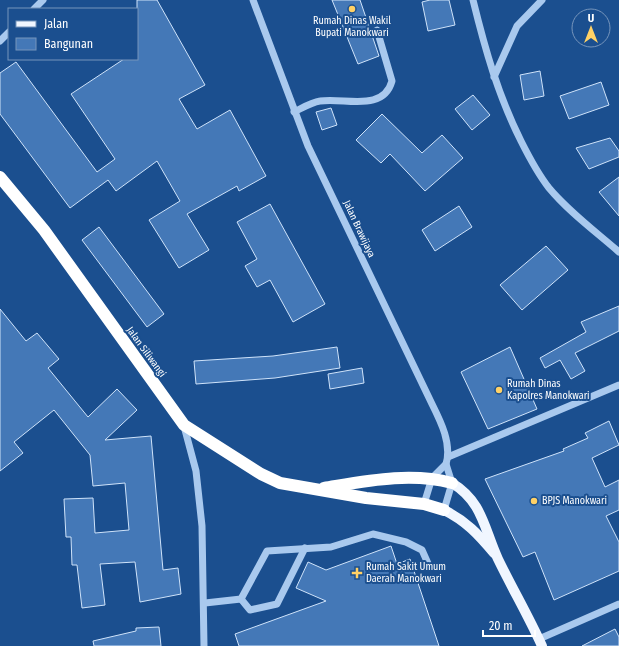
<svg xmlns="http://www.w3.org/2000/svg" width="619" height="646" viewBox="0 0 619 646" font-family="'Fira Sans Condensed',sans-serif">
	<rect width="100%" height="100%" fill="#1b4f8f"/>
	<g fill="#4478b7" stroke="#cfe3fa">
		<polygon points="137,0 157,0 205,85 179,99 197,129 230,110 266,176 239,191 237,186 187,214 209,250 179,268 149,220 180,201 157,161 116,191 108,180 70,208 0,114 0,73 16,62 97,172 115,159 71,94 124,59 137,59"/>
		<polygon points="332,0 360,0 379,56 358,64"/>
		<polygon points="430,0 449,0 455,25 428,31 422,2"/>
		<polygon points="540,71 544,96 524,100 520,75"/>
		<polygon points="601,82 609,105 569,119 560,96"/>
		<polygon points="473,95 490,115 472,130 455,109"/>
		<polygon points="331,108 337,125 322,130 316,112"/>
		<polygon points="382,114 422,153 442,135 463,158 425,191 390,154 381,163 356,140"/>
		<polygon points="610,138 619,151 619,157 589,169 576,148"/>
		<polygon points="619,177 619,216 599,192"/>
		<polygon points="270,204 325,304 293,322 270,280 257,287 245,266 257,259 237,222"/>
		<polygon points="459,206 472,227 435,251 422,230"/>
		<polygon points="99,227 164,314 147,327 82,240"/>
		<polygon points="546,246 568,270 522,310 500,285"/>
		<polygon points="619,306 619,331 575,353 585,371 571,379 560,360 545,368 540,358 586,332 581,322"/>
		<polygon points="0,309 26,341 37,333 59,359 48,368 88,417 117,389 137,410 105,440 151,436 163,570 178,568 181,594 140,602 135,562 100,564 105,605 82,608 77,565 72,565 71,537 66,537 64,499 93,498 95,533 129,530 125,483 93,486 90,455 54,410 14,442 23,453 0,471"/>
		<polygon points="337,347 340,368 275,378 196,384 194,361 273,356"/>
		<polygon points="510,347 537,409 488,429 461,372"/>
		<polygon points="362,368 364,383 330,389 328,374"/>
		<polygon points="609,421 619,445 592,458 605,487 619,480 619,510 606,516 619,542 619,571 554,600 535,552 523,557 485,479 564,451 563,449 588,438 585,433"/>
		<polygon points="391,546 397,564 410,559 439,646 239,646 235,634 326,601 296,588 308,562 326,570"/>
		<polygon points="159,627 161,646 94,646 93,641 136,631 136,628"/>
		<polygon points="615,629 619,637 619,646 582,646"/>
	</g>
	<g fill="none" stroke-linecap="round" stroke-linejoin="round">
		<g stroke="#a9c9ee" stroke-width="7">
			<path d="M253,0l55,146 124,258c9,18 20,40 14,60l-14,14 -8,26"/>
			<path d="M473,0c12,49 25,95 48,141 8,16 17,33 28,47 20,24 46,43 70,64"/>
			<polyline points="34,9 43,0"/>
			<polyline points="0,41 9,32"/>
			<polyline points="494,77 517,26 542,0"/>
			<path d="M294,112c8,-4 18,-10 26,-11 24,-4 63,12 72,-20l-15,-51"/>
			<polyline points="184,426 196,471 202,526 204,646"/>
			<polyline points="448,457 619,385"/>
			<polyline points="444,510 452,483 446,464"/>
			<polyline points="241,599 250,610 277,604 305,548"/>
			<polyline points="205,603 241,599 267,551 331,547 373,534 406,542 422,550 430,568"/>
			<polyline points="539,639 619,604"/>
		</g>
		<g stroke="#f0f6ff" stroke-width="10">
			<path d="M452,483c31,19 32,46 46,76 14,29 31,58 44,87"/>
			<path d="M444,510c22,11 34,24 50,43"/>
		</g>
		<g stroke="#fff" stroke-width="12">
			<polyline points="0,177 44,230 184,425 261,474 280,483 366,498 424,504 444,510"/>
			<path d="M324,488c43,-7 86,-16 128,-5"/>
		</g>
	</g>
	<g fill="#ffd166" stroke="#1b4f8f" stroke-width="1.5">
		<circle cx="352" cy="9" r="4"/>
		<circle cx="499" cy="390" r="4"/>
		<circle cx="534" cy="501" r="4"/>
		<path d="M355 567h4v4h4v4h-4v4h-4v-4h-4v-4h4z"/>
	</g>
	<g text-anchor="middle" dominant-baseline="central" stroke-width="4" stroke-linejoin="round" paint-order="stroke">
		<g font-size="10" fill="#fff" stroke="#1b4f8f" text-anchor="start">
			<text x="352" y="21" text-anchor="middle">Rumah Dinas Wakil<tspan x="352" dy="12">Bupati Manokwari</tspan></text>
			<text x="507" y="384">Rumah Dinas<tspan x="507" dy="12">Kapolres Manokwari</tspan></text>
			<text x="542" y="501">BPJS Manokwari</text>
			<text x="366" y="567">Rumah Sakit Umum<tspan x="366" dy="12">Daerah Manokwari</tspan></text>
		</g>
		<g font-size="10" fill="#fff" stroke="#1b4f8f">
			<text transform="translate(359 229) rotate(65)">Jalan Brawijaya</text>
			<text transform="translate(146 352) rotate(54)">Jalan Siliwangi</text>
		</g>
	</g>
	<rect x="8" y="8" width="130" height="52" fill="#1b4f8f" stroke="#7695bc"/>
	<rect x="16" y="21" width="20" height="6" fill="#f0f6ff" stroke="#7695bc"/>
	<text x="44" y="28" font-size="12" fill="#ffffff">Jalan</text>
	<rect x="16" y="38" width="20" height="12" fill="#4478b7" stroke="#7695bc"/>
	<text x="44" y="48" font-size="12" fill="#ffffff">Bangunan</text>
	<g transform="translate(591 28)"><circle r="19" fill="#1b4f8f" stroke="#7695bc"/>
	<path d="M0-3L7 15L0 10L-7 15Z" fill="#ffd166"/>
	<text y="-6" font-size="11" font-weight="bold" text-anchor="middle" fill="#ffffff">U</text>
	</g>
	<path d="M483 630v6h52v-6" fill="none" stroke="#ffffff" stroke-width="2"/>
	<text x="489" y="630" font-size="12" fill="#ffffff" stroke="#1b4f8f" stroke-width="3" paint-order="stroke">20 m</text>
</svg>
